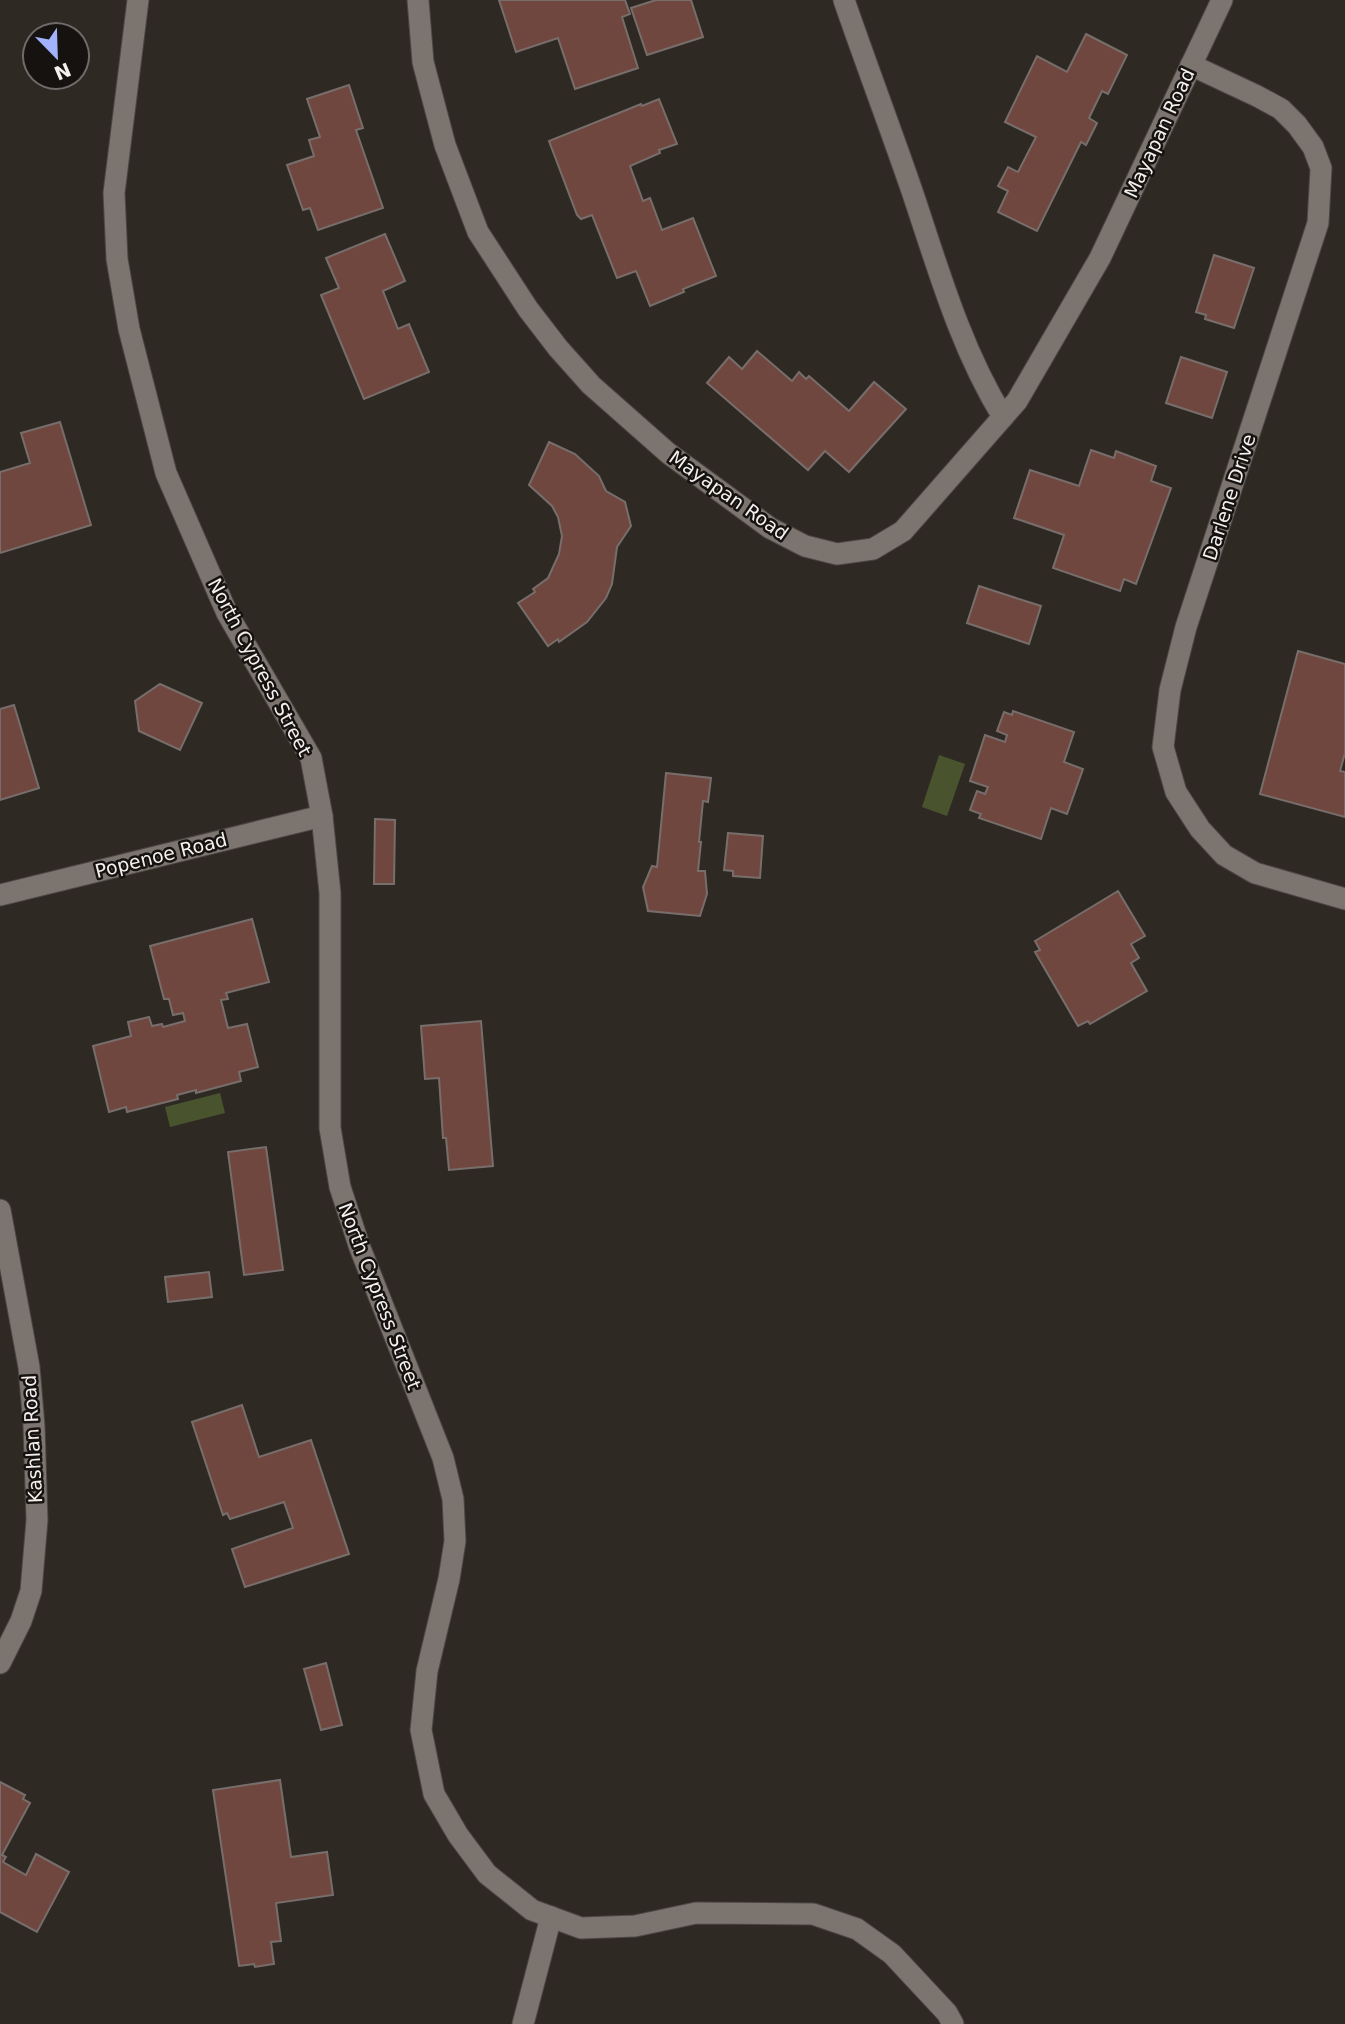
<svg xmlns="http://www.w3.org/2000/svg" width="1345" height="2024" viewBox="0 0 1345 2024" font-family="'DejaVu Sans',sans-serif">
	<rect width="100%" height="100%" fill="#2f2924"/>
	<g fill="#49542f">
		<polygon points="939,755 965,764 947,816 922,807"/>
		<polygon points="220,1093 225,1113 170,1127 165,1107"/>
	</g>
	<g fill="#70473e" stroke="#776e6c" stroke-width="2">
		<polygon points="499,0 625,0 630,14 622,17 638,68 575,89 558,38 516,52"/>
		<polygon points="656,0 691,0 703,37 647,55 631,8"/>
		<polygon points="1086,34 1127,55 1108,94 1102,91 1089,118 1097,123 1086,145 1081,142 1037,231 998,212 1008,191 998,186 1008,167 1018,172 1036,137 1005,122 1037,56 1067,72"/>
		<polygon points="349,85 363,128 356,130 383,208 318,230 310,208 303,210 287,165 314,156 309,140 320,137 307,99"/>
		<polygon points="659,99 677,144 659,150 660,153 630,166 643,201 650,198 662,230 693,218 716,276 683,289 684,292 650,306 636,271 617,278 592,215 581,219 577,215 549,141 641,104 642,106"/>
		<polygon points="385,234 405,281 383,291 398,329 409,324 429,372 364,399 321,295 339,288 326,258"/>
		<polygon points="1214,255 1254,268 1234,328 1205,319 1206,315 1196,312"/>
		<polygon points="757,351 792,381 799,372 806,379 809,376 849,411 874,382 906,409 849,472 825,451 808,470 707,383 729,357 742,369"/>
		<polygon points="1181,357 1227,372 1212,418 1166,403"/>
		<polygon points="60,422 91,525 0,553 0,472 30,463 21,433"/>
		<polygon points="549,442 575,454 599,476 606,491 625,502 631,526 617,547 612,584 606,598 587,622 559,642 558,639 548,646 518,603 535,592 533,589 548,578 559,554 562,536 558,517 552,506 529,485"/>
		<polygon points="1091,450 1114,458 1116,451 1156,466 1151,481 1171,488 1136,584 1124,579 1120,591 1053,568 1064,535 1014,518 1030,470 1079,486"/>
		<polygon points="979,586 1041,606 1029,644 967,623"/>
		<polygon points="1298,651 1345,664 1345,753 1340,771 1345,772 1345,817 1260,794"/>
		<polygon points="160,684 202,703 180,750 139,731 135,701"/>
		<polygon points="14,705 39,788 0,800 0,709"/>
		<polygon points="1013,711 1074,732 1064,762 1083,769 1067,814 1051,808 1041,839 979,818 981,814 970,810 977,791 985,794 988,787 970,781 985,735 1005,742 1007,735 997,731 1004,712 1012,715"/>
		<polygon points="666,773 711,778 708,802 703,801 699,842 701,842 698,871 705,871 707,894 700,916 648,911 643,887 652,866 657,867"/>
		<polygon points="375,819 395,820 394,884 374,884"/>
		<polygon points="728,833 763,836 760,878 733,876 733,871 724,870"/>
		<polygon points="1118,891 1145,936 1131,944 1139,958 1131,963 1147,991 1090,1024 1088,1021 1078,1026 1035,952 1040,950 1035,941"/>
		<polygon points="252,919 269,982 226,993 228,999 221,1000 228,1028 247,1024 258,1067 239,1072 241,1081 196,1093 196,1090 177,1095 178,1099 127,1112 126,1107 109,1112 93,1046 131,1036 128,1022 149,1017 152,1026 162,1024 163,1027 185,1021 183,1013 173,1015 169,999 164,999 150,946"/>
		<polygon points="481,1021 493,1166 449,1170 446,1138 443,1138 439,1078 425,1079 421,1026"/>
		<polygon points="266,1147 283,1270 244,1275 228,1152"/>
		<polygon points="209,1272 212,1297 168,1302 165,1277"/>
		<polygon points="242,1405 259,1457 311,1440 349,1554 245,1587 232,1549 293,1528 284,1502 230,1519 227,1513 223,1515 192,1422"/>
		<polygon points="326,1663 342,1725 321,1730 304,1669"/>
		<polygon points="280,1780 291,1857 327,1852 333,1895 276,1903 281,1941 271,1942 274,1964 255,1967 254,1964 239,1966 213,1790"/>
		<polygon points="0,1782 25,1795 23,1799 30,1803 2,1855 6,1857 3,1862 26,1875 36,1854 69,1872 37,1932 0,1912"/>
	</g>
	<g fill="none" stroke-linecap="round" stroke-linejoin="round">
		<g stroke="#4c4744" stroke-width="23">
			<g id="minor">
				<polyline points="138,0 114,193 117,259 129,329 166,473 227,613 311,758 322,816 330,893 330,1128 340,1187 360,1248 443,1458 453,1499 455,1541 449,1579 427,1671 421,1730 434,1794 458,1835 487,1874 532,1910 581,1928 635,1926 696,1913 813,1914 857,1929 892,1954 947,2013 953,2024"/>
				<polyline points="418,0 423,62 445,145 478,232 528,309 558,348 591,385 668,453 770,528 805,546 837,554 873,549 903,531 1017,401 1100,258 1222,0"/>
				<path d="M844,0c22,64 46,127 68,191 26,77 48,156 91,226"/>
				<polyline points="1191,65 1257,96 1281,109 1297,125 1313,147 1321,168 1318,223 1186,627 1170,690 1163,747 1176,792 1200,829 1224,855 1255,873 1345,899"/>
				<polyline points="0,895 322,816"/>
				<polyline points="0,1210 29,1367 34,1426 37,1520 31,1591 21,1621 0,1663"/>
				<polyline points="523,2024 551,1917"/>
			</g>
		</g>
		<use href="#minor" stroke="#7b746f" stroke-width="21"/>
	</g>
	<g text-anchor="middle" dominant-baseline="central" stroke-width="5" stroke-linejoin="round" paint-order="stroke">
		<g font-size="19" fill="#f4f0ed" stroke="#151210">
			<text transform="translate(1159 133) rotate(-65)">Mayapan Road</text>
			<text transform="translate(729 495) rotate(35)">Mayapan Road</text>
			<text transform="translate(1229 497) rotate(-72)">Darlene Drive</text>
			<text transform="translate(260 667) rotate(62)">North Cypress Street</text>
			<text transform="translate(161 855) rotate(-14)">Popenoe Road</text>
			<text transform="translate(380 1296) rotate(69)">North Cypress Street</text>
			<text transform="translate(32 1439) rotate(-93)">Kashlan Road</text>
		</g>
	</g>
	<g transform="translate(56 56) rotate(157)"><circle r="33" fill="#151210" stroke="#6e6b68" stroke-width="2"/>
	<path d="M0-5L12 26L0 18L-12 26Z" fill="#a3b2fc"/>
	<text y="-10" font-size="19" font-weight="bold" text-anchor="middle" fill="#f4f0ed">N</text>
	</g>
</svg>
